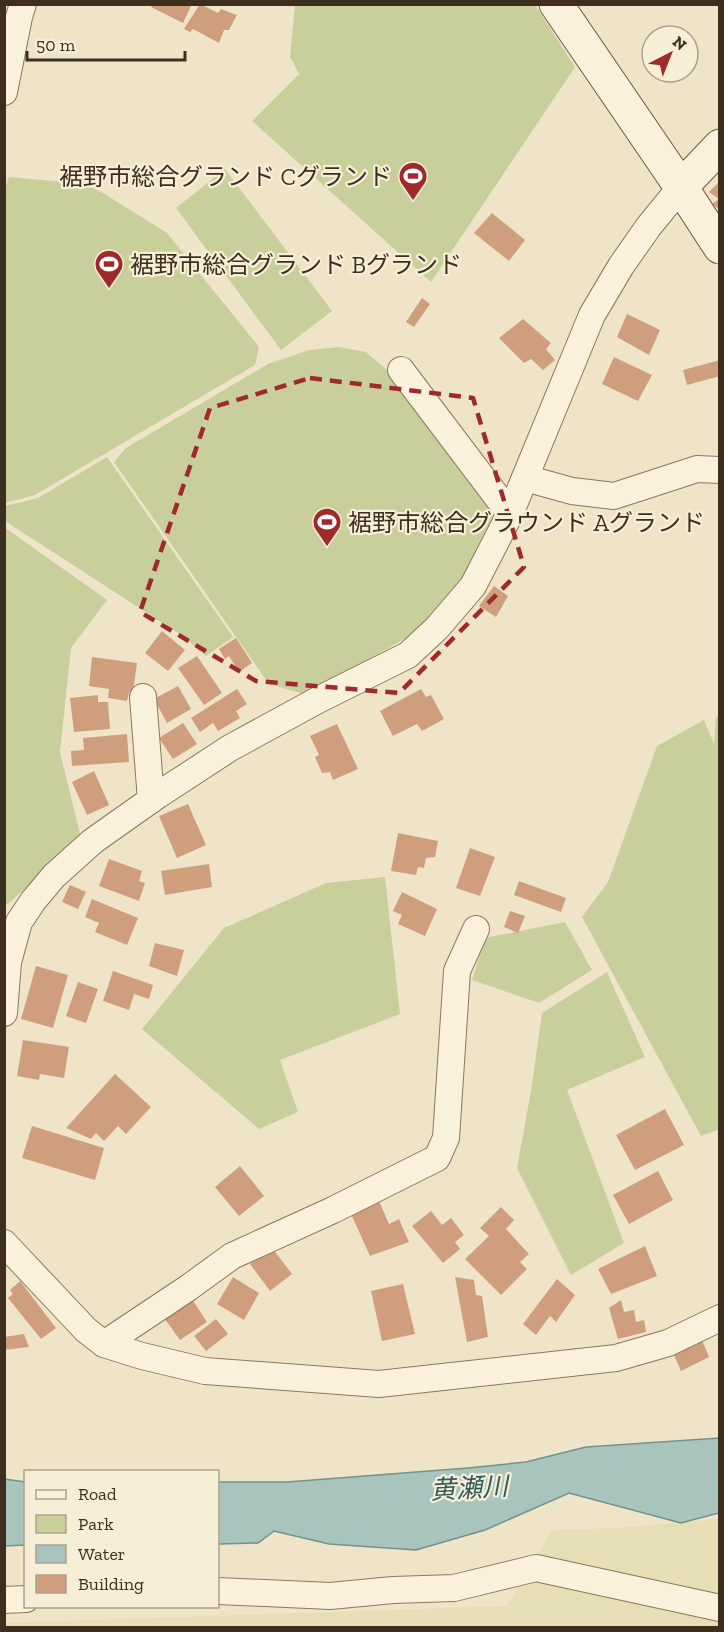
<svg xmlns="http://www.w3.org/2000/svg" width="724" height="1632" viewBox="0 0 724 1632" font-family="'Zilla Slab','Noto Sans JP',serif">
	<rect width="100%" height="100%" fill="#f0e4c8"/>
	<polygon fill="#e6deb5" points="719,1519 719,1627 5,1628 4,1623 507,1606 552,1530 618,1528"/>
	<g fill="#c9cf9b">
		<polygon points="295,5 535,5 575,67 431,282 252,121 299,74 290,57"/>
		<polygon points="225,169 332,311 281,350 176,208"/>
		<polygon points="9,177 85,184 103,193 167,233 259,347 255,365 35,495 5,503 4,192"/>
		<polygon points="339,347 366,352 386,369 497,515 464,581 418,631 307,695 269,684 114,462 126,448 268,364 309,350"/>
		<polygon points="107,457 233,637 206,656 181,635 5,521 5,506 38,498"/>
		<polygon points="4,527 107,600 71,648 60,752 81,838 8,904 4,903"/>
		<polygon points="719,716 720,1129 701,1136 582,917 608,882 657,746 704,720 714,744 716,717"/>
		<polygon points="385,877 400,1014 280,1060 298,1112 259,1129 142,1029 224,928 326,883"/>
		<polygon points="565,922 592,970 539,1003 472,980 485,938"/>
		<polygon points="607,972 645,1057 567,1090 624,1243 571,1275 517,1168 531,1091 542,1013"/>
	</g>
	<g fill="#a9c4bc" stroke="#6f938a" stroke-width="1.5">
		<polygon points="719,1438 719,1513 681,1523 569,1493 485,1530 416,1550 329,1544 274,1531 258,1543 218,1544 218,1482 287,1482 468,1468 526,1462 586,1447"/>
		<polygon points="4,1479 25,1482 25,1545 5,1546"/>
	</g>
	<g fill="#cf9f7d">
		<polygon points="153,4 192,4 183,23 151,7"/>
		<polygon points="200,4 218,13 221,9 237,15 229,30 224,30 219,43 193,29 190,32 184,29"/>
		<polygon points="720,181 720,210 712,204 719,199 709,192"/>
		<polygon points="492,213 525,240 509,261 474,233"/>
		<polygon points="422,298 430,304 414,327 406,322"/>
		<polygon points="627,314 660,330 649,355 617,337"/>
		<polygon points="523,319 551,343 546,349 555,360 543,370 531,359 524,363 499,338"/>
		<polygon points="614,357 652,375 638,401 602,384"/>
		<polygon points="720,360 720,376 687,385 683,370"/>
		<polygon points="494,586 508,596 496,617 479,606"/>
		<polygon points="162,631 185,650 168,671 145,653"/>
		<polygon points="236,638 252,663 239,672 229,656 225,659 219,649"/>
		<polygon points="197,656 222,693 204,705 178,668"/>
		<polygon points="92,657 137,663 133,692 129,692 127,701 108,698 109,689 89,686"/>
		<polygon points="178,686 191,709 167,723 154,699"/>
		<polygon points="237,689 247,704 236,711 240,718 218,731 213,723 200,732 191,718"/>
		<polygon points="421,689 426,697 431,695 444,719 422,731 417,724 393,736 380,711"/>
		<polygon points="98,695 98,702 108,702 110,729 74,732 70,698"/>
		<polygon points="183,723 197,744 173,759 159,738"/>
		<polygon points="337,724 358,769 333,780 330,772 322,773 315,757 319,755 310,736"/>
		<polygon points="127,734 129,762 72,766 71,751 84,750 83,738"/>
		<polygon points="94,771 109,805 87,815 72,782"/>
		<polygon points="188,804 206,845 177,858 159,816"/>
		<polygon points="398,833 438,841 435,857 426,858 424,868 418,867 416,875 391,871"/>
		<polygon points="470,848 495,857 480,896 456,888"/>
		<polygon points="109,859 142,871 139,881 145,883 139,901 99,886"/>
		<polygon points="209,864 212,887 165,895 161,871"/>
		<polygon points="519,881 566,898 561,912 514,895"/>
		<polygon points="70,885 86,892 78,909 62,902"/>
		<polygon points="402,892 437,909 425,936 398,924 402,915 393,911"/>
		<polygon points="92,899 138,918 127,945 95,932 99,923 85,917"/>
		<polygon points="510,911 525,916 518,933 504,927"/>
		<polygon points="155,943 184,950 177,976 149,966"/>
		<polygon points="36,966 68,975 53,1028 21,1019"/>
		<polygon points="113,971 153,985 149,999 134,994 129,1010 103,1001"/>
		<polygon points="78,982 98,989 86,1023 66,1016"/>
		<polygon points="23,1040 69,1047 64,1078 40,1074 39,1080 17,1076"/>
		<polygon points="115,1074 151,1107 126,1134 118,1126 104,1141 96,1133 91,1139 66,1128"/>
		<polygon points="665,1109 684,1145 635,1170 616,1135"/>
		<polygon points="32,1126 104,1148 95,1180 22,1158"/>
		<polygon points="240,1166 264,1196 239,1216 215,1187"/>
		<polygon points="658,1171 673,1200 629,1224 613,1195"/>
		<polygon points="379,1201 389,1224 399,1219 409,1242 370,1256 351,1214"/>
		<polygon points="501,1207 514,1220 506,1229 529,1254 520,1262 527,1269 501,1295 465,1259 489,1236 480,1228"/>
		<polygon points="431,1211 442,1225 451,1218 464,1235 455,1242 460,1249 443,1263 412,1226"/>
		<polygon points="645,1246 657,1276 611,1294 598,1269"/>
		<polygon points="272,1248 292,1274 270,1291 250,1264"/>
		<polygon points="233,1277 259,1293 244,1320 217,1304"/>
		<polygon points="455,1277 474,1280 476,1295 482,1296 488,1337 467,1342"/>
		<polygon points="557,1279 575,1295 556,1322 550,1316 536,1335 523,1324"/>
		<polygon points="20,1281 56,1328 41,1339 8,1298 13,1294 10,1290"/>
		<polygon points="403,1284 415,1334 382,1341 371,1291"/>
		<polygon points="190,1296 207,1322 180,1340 162,1315"/>
		<polygon points="621,1300 624,1312 634,1310 636,1322 644,1320 646,1332 618,1339 609,1308"/>
		<polygon points="216,1319 228,1334 206,1351 194,1336"/>
		<polygon points="24,1334 29,1347 4,1350 4,1337"/>
		<polygon points="702,1340 709,1357 681,1371 673,1353"/>
	</g>
	<g fill="none" stroke-linecap="round" stroke-linejoin="round">
		<g stroke="#8d765c" stroke-width="28">
			<g id="street">
				<polyline points="4,92 19,17 23,4"/>
				<polyline points="401,370 510,514"/>
				<polyline points="525,478 572,491 614,496 697,469 720,470"/>
				<polyline points="143,697 151,800"/>
				<polyline points="4,1013 8,962 19,922 33,901 54,876 93,841 158,795 230,748 318,700 408,655 437,628 473,586 510,514 592,315 621,266 649,226 681,187"/>
				<polyline points="4,1243 86,1330 104,1344 142,1356 205,1371 379,1384 616,1358 668,1343 720,1318"/>
				<polyline points="104,1344 188,1288 232,1256 333,1210 437,1158 446,1138 457,971 476,929"/>
				<polyline points="218,1591 330,1596 393,1590 454,1588 536,1568 720,1608"/>
				<polyline points="4,1600 26,1599"/>
			</g>
		</g>
		<g stroke="#6f573f" stroke-width="35">
			<g id="secondary">
				<polyline points="556,4 681,187 720,247"/>
				<polyline points="681,187 720,146"/>
			</g>
		</g>
		<use href="#street" stroke="#faf1dc" stroke-width="26"/>
		<use href="#secondary" stroke="#faf1dc" stroke-width="33"/>
	</g>
	<path fill="none" stroke="#9e2a2b" stroke-width="4.5" stroke-dasharray="12 8" stroke-linejoin="round" d="M310,378l163,20 51,169 -125,126 -143,-12 -116,-69 70,-204z"/>
	<defs>
		<g id="stadium-pin" transform="scale(1.5)"><path d="M0 17L-7.5 6A9.5 9.5 0 1 1 7.5 6Z" fill="#9e2a2b" stroke="#f7eed8"/><path d="M0-5a6.5 5 0 1 0 0 10a6.5 5 0 1 0 0-10ZM-3.5-1.8h7v3.6h-7Z" fill="#fff"/></g>
	</defs>
	<g fill-rule="evenodd">
		<use href="#stadium-pin" x="413" y="176"/>
		<use href="#stadium-pin" x="109" y="264"/>
		<use href="#stadium-pin" x="327" y="522"/>
	</g>
	<g text-anchor="middle" dominant-baseline="central" stroke-width="4.5" stroke-linejoin="round" paint-order="stroke">
		<g font-size="24" fill="#3d2e20" stroke="#f7eed8" text-anchor="start">
			<text x="392" y="176" text-anchor="end">裾野市総合グランド Cグランド</text>
			<text x="130" y="264">裾野市総合グランド Bグランド</text>
			<text x="348" y="522">裾野市総合グラウンド Aグランド</text>
		</g>
		<g font-size="26" font-style="italic" fill="#2f5d5a" stroke="#f7eed8">
			<text transform="translate(469 1488) rotate(-3)">黄瀬川</text>
		</g>
	</g>
	<rect width="724" height="1632" fill="none" stroke="#3d2e20" stroke-width="12"/>
	<rect x="24" y="1470" width="195" height="138" fill="#f7eed8" stroke="#ada18e" stroke-width="1.5"/>
	<rect x="36" y="1490" width="30" height="9" fill="#faf1dc" stroke="#ada18e" stroke-width="1.5"/>
	<text x="78" y="1500" font-size="18" fill="#3d2e20">Road</text>
	<rect x="36" y="1515" width="30" height="18" fill="#c9cf9b" stroke="#ada18e" stroke-width="1.5"/>
	<text x="78" y="1530" font-size="18" fill="#3d2e20">Park</text>
	<rect x="36" y="1545" width="30" height="18" fill="#a9c4bc" stroke="#ada18e" stroke-width="1.5"/>
	<text x="78" y="1560" font-size="18" fill="#3d2e20">Water</text>
	<rect x="36" y="1575" width="30" height="18" fill="#cf9f7d" stroke="#ada18e" stroke-width="1.5"/>
	<text x="78" y="1590" font-size="18" fill="#3d2e20">Building</text>
	<g transform="translate(670 54) rotate(42)"><circle r="28" fill="#f7eed8" stroke="#ada18e" stroke-width="1.5"/>
	<path d="M0-4.5L10 22L0 15L-10 22Z" fill="#9e2a2b"/>
	<text y="-9" font-size="16" font-weight="bold" text-anchor="middle" fill="#3d2e20">N</text>
	</g>
	<path d="M27 51v9h158v-9" fill="none" stroke="#3d2e20" stroke-width="3"/>
	<text x="36" y="51" font-size="18" fill="#3d2e20" stroke="#f7eed8" stroke-width="4.5" paint-order="stroke">50 m</text>
</svg>
